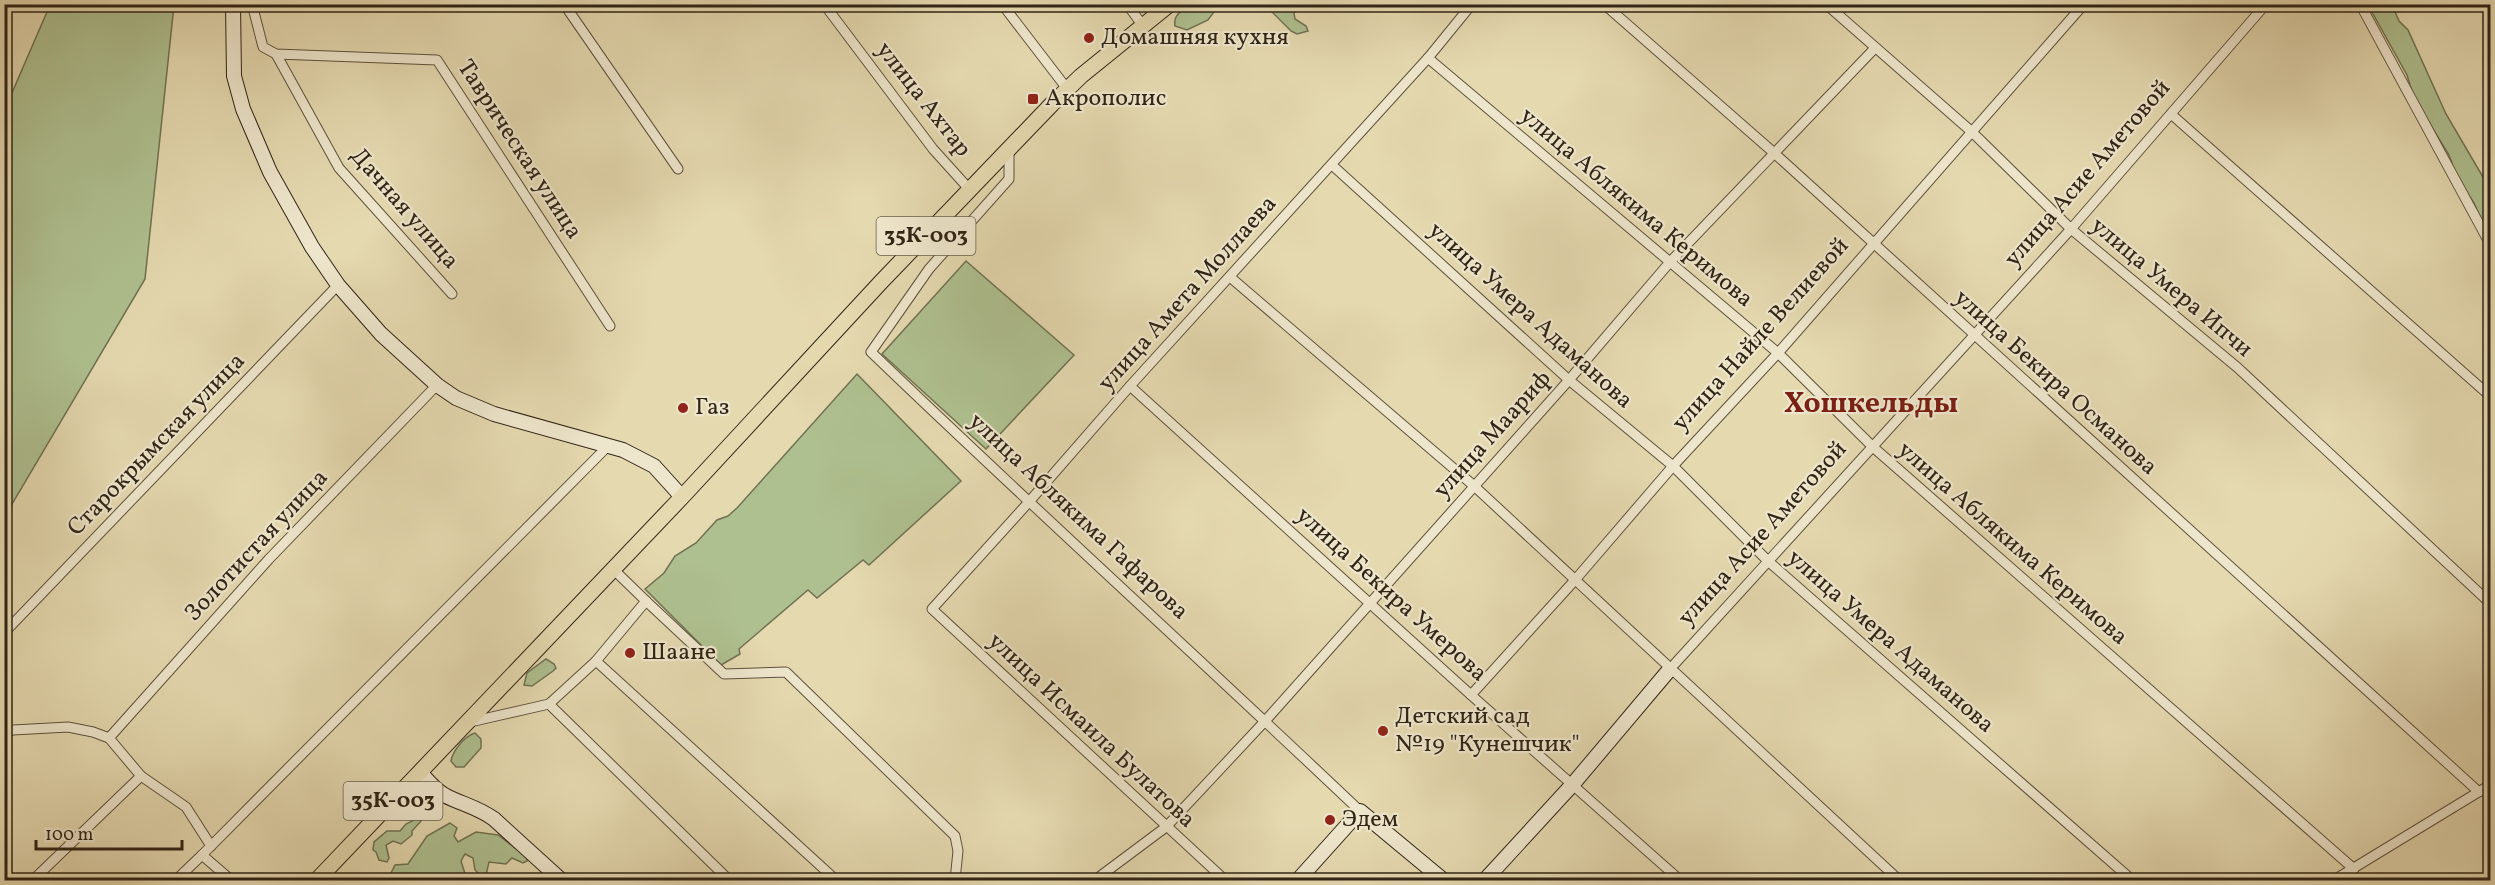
<svg xmlns="http://www.w3.org/2000/svg" width="2495" height="885" viewBox="0 0 2495 885" font-family="Vollkorn,serif">
	<rect width="100%" height="100%" fill="#e5d9b0"/>
	<filter id="stains"><feTurbulence type="fractalNoise" baseFrequency=".00333" numOctaves="4"/><feColorMatrix values="0 0 0 0 .2 0 0 0 0 .09 0 0 0 0 .02 0 0 0 .5 -.17"/></filter>
	<radialGradient id="worn" r=".72"><stop offset=".6" stop-color="#630" stop-opacity="0"/><stop offset="1" stop-color="#630" stop-opacity=".3"/></radialGradient>
	<g fill="#afc090" stroke="#707253" stroke-width="1.5">
		<path d="M1189,4h30v1l-11,15 -21,10 -12,-4c-2,-11 6,-14 14,-22z"/>
		<polygon points="50,5 174,5 145,279 5,516 5,109"/>
		<polygon points="1265,5 1298,5 1294,13 1295,19 1306,26 1308,31 1297,34 1291,31"/>
		<polygon points="2368,5 2392,5 2399,21 2408,30 2446,114 2490,189 2490,240 2474,203 2457,177 2449,155 2414,98 2407,75"/>
		<polygon points="966,261 1074,355 986,449 882,354"/>
		<polygon points="857,374 961,481 869,565 863,560 817,598 808,590 739,649 740,654 721,665 645,589 664,573 675,556 696,543 717,520 728,516 737,508"/>
		<polygon points="546,659 554,664 556,668 553,671 532,686 524,685 527,673"/>
		<path d="M475,733l6,6v9l-17,19h-8l-5,-6c2,-11 14,-25 24,-28z"/>
		<polygon points="418,818 421,821 412,831 412,835 401,844 393,841 386,845 389,858 387,862 379,860 376,852 373,850 374,842 387,831 400,831 406,824"/>
		<polygon points="450,823 457,828 454,836 458,842 476,832 498,835 527,857 527,861 523,863 512,858 506,864 489,862 486,875 481,876 475,870 473,858 465,854 461,861 467,880 391,880 389,877 395,865 408,864 427,836"/>
	</g>
	<g fill="none" stroke-linecap="round" stroke-linejoin="round">
		<g stroke="#5d513c" stroke-width="11">
			<g id="street">
				<polyline points="252,4 263,47 276,54 437,60 610,326"/>
				<polyline points="564,4 678,169"/>
				<polyline points="824,4 933,149 970,190"/>
				<polyline points="1002,4 1068,90"/>
				<polyline points="1127,4 1143,26"/>
				<polyline points="1604,4 1773,152 2479,792"/>
				<polyline points="1826,4 1972,132 2071,229 2238,368 2490,603"/>
				<polyline points="2360,4 2490,244"/>
				<polyline points="276,54 339,168 452,294"/>
				<polyline points="1428,58 1778,353 1873,447 2354,869"/>
				<polyline points="2171,114 2490,396"/>
				<path d="M1009,150v29l-80,90 -58,83c161,155 327,305 489,459"/>
				<polyline points="1332,165 1569,380 1673,466 1768,561 2132,880"/>
				<polyline points="1230,277 1473,485 1899,880"/>
				<polyline points="1130,386 1471,695 1680,880"/>
				<polyline points="646,601 724,674 786,672 955,836 958,851 955,880"/>
				<polyline points="4,633 338,285"/>
				<polyline points="596,661 836,880"/>
				<polyline points="1670,669 2071,229 2266,4"/>
				<polyline points="1471,695 1575,580 1673,466 1778,353 2084,4"/>
				<polyline points="549,704 729,880"/>
				<polyline points="470,722 549,704 596,661 646,601 612,568"/>
				<polyline points="4,733 13,730 68,727 93,732 109,738 141,776 186,807 211,846"/>
				<polyline points="109,738 269,559 437,385"/>
				<polyline points="202,855 608,446"/>
				<polyline points="33,880 141,776"/>
				<polyline points="176,880 202,855 231,880"/>
				<polyline points="1095,880 1166,827 1266,720 1569,380 1670,262 1875,48"/>
				<polyline points="1225,880 932,609 1028,503 1130,386 1428,58 1472,4"/>
				<polyline points="2334,880 2490,785"/>
			</g>
		</g>
		<g stroke="#302416" stroke-width="16">
			<g id="secondary">
				<polyline points="233,4 234,76 243,109 270,172 312,247 338,285 381,334 437,385 456,398 494,414 623,450 654,466 682,497"/>
				<path d="M420,772c8,9 15,18 26,24 16,8 33,12 48,23l67,61"/>
				<polyline points="1298,880 1360,811 1443,880"/>
				<polyline points="1485,880 1573,784 1670,669"/>
			</g>
		</g>
		<g stroke="#302416" stroke-width="17">
			<polyline id="primary" points="317,880 682,497 881,282 1052,104 1081,76 1170,4"/>
		</g>
		<use href="#street" stroke="#eee6cc" stroke-width="9"/>
		<use href="#secondary" stroke="#eee6cc" stroke-width="14"/>
		<use href="#primary" stroke="#e5d9b0" stroke-width="15"/>
	</g>
	<g fill="#8f2418" stroke="#eee6cc" stroke-width="2">
		<circle cx="1089" cy="38" r="6"/>
		<rect x="1027" y="93" width="12" height="12" rx="3"/>
		<circle cx="683" cy="408" r="6"/>
		<circle cx="630" cy="653" r="6"/>
		<circle cx="1383" cy="731" r="6"/>
		<circle cx="1330" cy="820" r="6"/>
	</g>
	<g text-anchor="middle" dominant-baseline="central" stroke-width="4.5" stroke-linejoin="round" paint-order="stroke">
		<g fill="#eee6cc" stroke="#695e4d" stroke-width="1.5">
			<rect x="876.5" y="217" width="99" height="38" rx="4.5"/>
			<rect x="343.5" y="782" width="99" height="38" rx="4.5"/>
		</g>
		<g font-size="22" font-weight="bold" fill="#302416">
			<text x="926" y="236">35К-003</text>
			<text x="393" y="801">35К-003</text>
		</g>
		<g font-size="24" fill="#302416" stroke="#eee6cc" text-anchor="start">
			<text x="1101" y="38">Домашняя кухня</text>
			<text x="1045" y="99">Акрополис</text>
			<text x="695" y="408">Газ</text>
			<text x="642" y="653">Шаане</text>
			<text x="1395" y="717">Детский сад<tspan x="1395" dy="28">№19 "Кунешчик"</tspan></text>
			<text x="1342" y="820">Эдем</text>
		</g>
		<g font-size="24" fill="#302416" stroke="#eee6cc">
			<text transform="translate(923 100) rotate(52)">улица Ахтар</text>
			<text transform="translate(519 150) rotate(57)">Таврическая улица</text>
			<text transform="translate(2088 174) rotate(-49)">улица Асие Аметовой</text>
			<text transform="translate(1636 208) rotate(40)">улица Аблякима Керимова</text>
			<text transform="translate(404 209) rotate(49)">Дачная улица</text>
			<text transform="translate(2171 288) rotate(40)">улица Умера Ипчи</text>
			<text transform="translate(1188 294) rotate(-48)">улица Амета Моллаева</text>
			<text transform="translate(1530 316) rotate(42)">улица Умера Адаманова</text>
			<text transform="translate(1761 335) rotate(-48)">улица Найле Велиевой</text>
			<text transform="translate(2055 383) rotate(42)">улица Бекира Османова</text>
			<text transform="translate(1493 435) rotate(-48)">улица Маариф</text>
			<text transform="translate(157 445) rotate(-46)">Старокрымская улица</text>
			<text transform="translate(1078 517) rotate(43)">улица Аблякима Гафарова</text>
			<text transform="translate(1763 534) rotate(-48)">улица Асие Аметовой</text>
			<text transform="translate(2012 544) rotate(41)">улица Аблякима Керимова</text>
			<text transform="translate(257 546) rotate(-47)">Золотистая улица</text>
			<text transform="translate(1391 595) rotate(42)">улица Бекира Умерова</text>
			<text transform="translate(1890 642) rotate(41)">улица Умера Адаманова</text>
			<text transform="translate(1091 731) rotate(43)">улица Исмаила Булатова</text>
		</g>
		<g font-size="30" font-weight="bold" fill="#7a1f14" stroke="#eee6cc">
			<text x="1871" y="404">Хошкельды</text>
		</g>
	</g>
	<rect width="2495" height="885" fill="none" stroke="#e5d9b0" stroke-width="24"/>
	<rect x="6" y="6" width="2483" height="873" fill="none" stroke="#302416" stroke-width="3"/>
	<rect x="12" y="12" width="2471" height="861" fill="none" stroke="#302416" stroke-width="1.5"/>
	<path d="M36 840v9h146v-9" fill="none" stroke="#302416" stroke-width="3"/>
	<text x="45" y="840" font-size="18" fill="#302416" stroke="#eee6cc" stroke-width="4.5" paint-order="stroke">100 m</text>
	<rect width="100%" height="100%" filter="url(#stains)"/>
	<rect width="100%" height="100%" fill="url(#worn)"/>
</svg>
